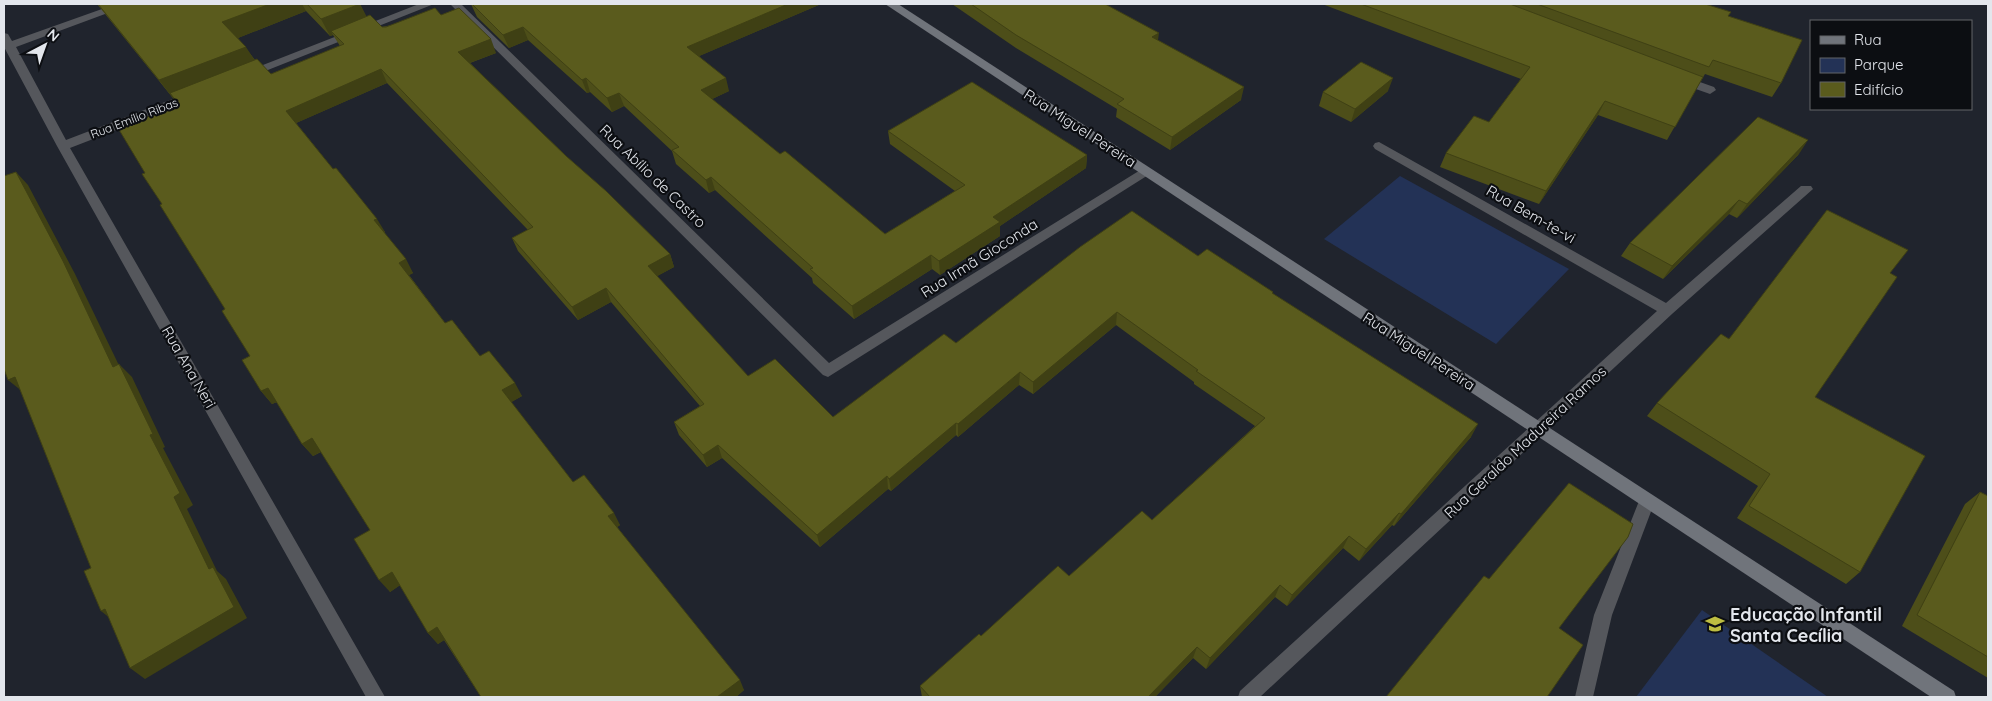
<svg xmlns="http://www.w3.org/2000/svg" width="1992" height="701" viewBox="0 0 1992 701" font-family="Quicksand,sans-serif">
	<rect width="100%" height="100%" fill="#20242d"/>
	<g fill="#233256">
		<polygon points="1400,176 1569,269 1496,344 1324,239"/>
		<polygon points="1702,610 1828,697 1636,697"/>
	</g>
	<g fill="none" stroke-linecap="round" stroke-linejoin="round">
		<g fill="#55575c" fill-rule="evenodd">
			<polygon points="116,4 132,4 16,47 66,140 191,92 199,92 201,95 199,98 70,148 385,697 366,697 57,146 4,47 4,33 8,34 12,41"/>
			<polygon points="419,4 434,4 250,77 246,78 240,74"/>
			<polygon points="450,4 461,4 829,363 1142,169 1147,168 1153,172 828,377 823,375"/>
			<polygon points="1680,75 1714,87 1716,90 1710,94 1676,82 1674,79"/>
			<polygon points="1379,142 1666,303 1801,186 1811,186 1813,189 1672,314 1260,697 1238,697 1240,691 1657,311 1375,149 1373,146 1375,143"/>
			<polygon points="1647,494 1653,496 1655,501 1612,615 1593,697 1575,697 1594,615 1639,501 1641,496"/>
		</g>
		<polygon fill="#70747b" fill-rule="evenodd" points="885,4 898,4 1954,691 1956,697 1931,697"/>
	</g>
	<g fill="#4d4e19" fill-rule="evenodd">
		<path d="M97,4h263l6,13 16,10 59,-12 55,38 -26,10 96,93 104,98 4,13 -17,9 91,100 85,41 123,-74 242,-87 75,36v2l198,143 -77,89 -2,-1 -33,36 -16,-13 -56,58 -12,-9 -69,72 -13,-11 -38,39h-233l-2,-11 61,-50 171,-116 103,-94 -61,-42v-2l-78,-57 -83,69 -14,-9 -61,52 -2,-2 -65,56 -3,-2 -68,58 -98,-89 -15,9 -28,-32 -5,-13 26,-16 -89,-104 -33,18 -60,-69 -6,-13 16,-8 -141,-147 -91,40 37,46 52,63 -1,1 29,40 -4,2 36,48 77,73 -11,6 62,80 47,43 -3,2 127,163 -8,7h-255l-37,-57 -6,4 -10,-11 -28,-48 -10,7 -20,-62 -49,-78 -8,4 -11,-12 -25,-42 -5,2 -11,-13 -11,-35 -25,-47 -63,-105 -17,-31 33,-68 -6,-8zM306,11l24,25 3,-1 7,11 -69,28 -16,-14 -17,-22z"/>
		<polygon points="471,4 821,4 699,56 729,91 712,99 780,154 885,234 955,191 890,144 888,131 1087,155 1086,168 1000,226 1000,236 940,275 932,269 854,319 813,283 812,278 715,190 709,193 676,164 672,151 624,106 612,112 590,92 587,93 528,40 509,48 477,17"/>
		<polygon points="952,4 1105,4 1158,41 1241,100 1170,150 1116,117 1117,109 1016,48"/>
		<polygon points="1322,4 1705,4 1728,16 1781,83 1772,97 1705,74 1667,140 1598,115 1539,204 1440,167 1446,153 1489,122 1521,79"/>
		<polygon points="1388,91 1351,122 1319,106 1323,92"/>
		<polygon points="1799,154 1737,218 1729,214 1663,279 1621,256 1630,243"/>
		<polygon points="1890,273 1815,397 1860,572 1846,584 1737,518 1758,486 1647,416 1657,403 1729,338"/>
		<polygon points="1980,492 1988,496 1988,678 1902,626 1965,504"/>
	</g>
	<g fill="#3f4014">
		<polygon points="270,4 302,4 306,11 233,40 222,22"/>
		<polygon points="360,4 369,21 331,31 333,35 330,36 321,19"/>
		<polygon points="788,4 821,4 690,60 687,47"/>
		<polygon points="523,27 528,40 509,48 503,35"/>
		<polygon points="1159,33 1157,47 1152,37"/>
		<polygon points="491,39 496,53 464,65 458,52"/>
		<polygon points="246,47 257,64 172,97 159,80"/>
		<polygon points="381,69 387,83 294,124 286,111"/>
		<polygon points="586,78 590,92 587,93 582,80"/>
		<polygon points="726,78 729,91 704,103 701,90"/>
		<polygon points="1393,78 1388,91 1351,122 1355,109"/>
		<polygon points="1244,87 1241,100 1170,150 1172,137"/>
		<polygon points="619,93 624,106 612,112 607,98"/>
		<polygon points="1605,101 1598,115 1539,204 1546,191"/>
		<polygon points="1808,140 1799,154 1737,218 1747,204"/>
		<polygon points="1087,155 1086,168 1000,226 1000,236 940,275 939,261 993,217"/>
		<polygon points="16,172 28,185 75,274 126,380 113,367"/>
		<polygon points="711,177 715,190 709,193 706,180"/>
		<polygon points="1739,200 1729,214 1663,279 1672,266"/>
		<polygon points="377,219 385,232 382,234 374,220"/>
		<polygon points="670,254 674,267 652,279 648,266"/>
		<polygon points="931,255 932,269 854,319 852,306"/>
		<polygon points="406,259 413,273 407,276 399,263"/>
		<polygon points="606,288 611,302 578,320 572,307"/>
		<polygon points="1117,312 1116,325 1033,394 1033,382"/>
		<polygon points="119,364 132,377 165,447 163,448 193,505 187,509 217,571 226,579 247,618 145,679 130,668 209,569 174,497 150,435"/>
		<polygon points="1020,372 1019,385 958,437 958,424"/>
		<polygon points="15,377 23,392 8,380"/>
		<polygon points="515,383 522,396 510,403 502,390"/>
		<polygon points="268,388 279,401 272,404 261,391"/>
		<polygon points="956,423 956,435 891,491 889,479"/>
		<polygon points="1478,424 1471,437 1394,526 1401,514"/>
		<polygon points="312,438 322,451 313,456 302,444"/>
		<polygon points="718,445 722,458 707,467 703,455"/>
		<polygon points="887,476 888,489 820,547 817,535"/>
		<polygon points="614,513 620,525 615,529 608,516"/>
		<polygon points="1399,513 1392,525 1359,561 1366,549"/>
		<polygon points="1349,536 1343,548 1287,606 1292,595"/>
		<polygon points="392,572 402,584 390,592 379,580"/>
		<polygon points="1280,585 1275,597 1206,669 1210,658"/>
		<polygon points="105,609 116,623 101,611"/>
		<polygon points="437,627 446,639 438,644 428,633"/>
		<polygon points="1197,647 1193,658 1155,697 1148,697"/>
		<polygon points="740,680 744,690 736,697 717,697"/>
	</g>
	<g fill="#5a5b1d" stroke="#3f4014">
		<polygon points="98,4 270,4 222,22 246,47 159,80"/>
		<polygon points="307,4 360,4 321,19"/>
		<polygon points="472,4 788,4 687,47 726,78 701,90 780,154 785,151 885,234 965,185 888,131 972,82 1087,155 993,217 1000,222 939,261 931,255 852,306 810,269 813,268 711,177 706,180 672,150 679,147 619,93 607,98 586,78 582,80 523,27 503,35"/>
		<polygon points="971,4 1105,4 1159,33 1152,37 1244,87 1172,137 1117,104 1124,99 1016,35"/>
		<polygon points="1361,4 1510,4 1703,77 1675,127 1605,101 1546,191 1446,153 1474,116 1489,122 1530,67"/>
		<polygon points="1537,4 1705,4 1731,12 1728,16 1802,40 1781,83 1713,60 1709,67"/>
		<polygon points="435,8 441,15 459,8 491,39 458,52 566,156 606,191 670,254 648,266 748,376 775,359 833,417 944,334 956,343 1080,247 1132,211 1198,256 1207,249 1273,292 1272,293 1478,424 1401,514 1399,513 1366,549 1349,536 1292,595 1280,585 1210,658 1197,647 1148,697 930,697 920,686 979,634 981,636 1058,566 1069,576 1142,511 1152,520 1265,418 1196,371 1198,370 1117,312 1033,382 1020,372 958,424 956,423 889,479 887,476 817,535 718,445 703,455 674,422 704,404 606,288 572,307 512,238 533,227 381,69 286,111 333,169 336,168 377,219 374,220 406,259 399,263 445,323 452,320 480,356 489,351 515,383 502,390 573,482 584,475 614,513 608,516 740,680 717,697 481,697 437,627 428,633 392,572 379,580 354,539 370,530 312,438 302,444 268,388 261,391 242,360 250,356 222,311 225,309 160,205 162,204 142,174 145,173 118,128 179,105 170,93 257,59 271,74 344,44 331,31 370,15 382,27 386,27"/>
		<polygon points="1361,62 1393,78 1355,109 1323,92"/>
		<polygon points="1758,117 1808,140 1747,204 1739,200 1672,266 1630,243"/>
		<polygon points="16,172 63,261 113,367 119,364 153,434 150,435 180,493 174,497 209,569 213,567 234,607 130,668 105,609 101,611 84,571 91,568 15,377 8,380 4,369 4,176"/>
		<polygon points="1827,210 1908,250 1890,273 1897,277 1815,397 1925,456 1860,572 1749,506 1770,474 1657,403 1721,334 1729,339"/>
		<polygon points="1569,483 1633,524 1628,537 1559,628 1583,645 1547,697 1386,697 1484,576 1489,579"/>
		<polygon points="1980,492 1988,496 1988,657 1917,615"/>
	</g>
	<defs>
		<g id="school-bare" transform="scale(1.5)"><path d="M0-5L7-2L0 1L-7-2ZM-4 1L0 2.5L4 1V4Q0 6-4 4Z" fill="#bebe42" stroke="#0c0e12" stroke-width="2.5" paint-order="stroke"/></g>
	</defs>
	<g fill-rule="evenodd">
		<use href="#school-bare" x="1715" y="624"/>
	</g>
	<g text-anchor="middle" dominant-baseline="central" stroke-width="4.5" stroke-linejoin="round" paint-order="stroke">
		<g font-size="12" fill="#e3e6ec" stroke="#0c0e12">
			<text transform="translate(134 118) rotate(-21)">Rua Emílio Ribas</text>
		</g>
		<g font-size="15" fill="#e3e6ec" stroke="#0c0e12">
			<text transform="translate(1080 128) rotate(33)">Rua Miguel Pereira</text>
			<text transform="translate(653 176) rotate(44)">Rua Abílio de Castro</text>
			<text transform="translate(1531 214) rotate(30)">Rua Bem-te-vi</text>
			<text transform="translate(979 258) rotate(-32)">Rua Irmã Gioconda</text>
			<text transform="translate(1419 351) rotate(33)">Rua Miguel Pereira</text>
			<text transform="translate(189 367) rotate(60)">Rua Ana Neri</text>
			<text transform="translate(1525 442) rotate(-43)">Rua Geraldo Madureira Ramos</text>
		</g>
		<g font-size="18" font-weight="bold" fill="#e3e6ec" stroke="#0c0e12" text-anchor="start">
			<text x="1730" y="614">Educação Infantil<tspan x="1730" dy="21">Santa Cecília</tspan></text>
		</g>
	</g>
	<rect width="1992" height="701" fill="none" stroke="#e3e6ec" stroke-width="10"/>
	<rect x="1810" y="20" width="162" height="90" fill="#0c0e12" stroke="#626469"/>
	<rect x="1820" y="36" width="25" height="8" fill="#70747b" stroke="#626469"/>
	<text x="1854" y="45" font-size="15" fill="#e3e6ec">Rua</text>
	<rect x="1820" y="58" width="25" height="15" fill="#233256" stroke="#626469"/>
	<text x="1854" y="70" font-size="15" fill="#e3e6ec">Parque</text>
	<rect x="1820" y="82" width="25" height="15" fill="#5a5b1d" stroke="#626469"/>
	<text x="1854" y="95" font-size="15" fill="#e3e6ec">Edifício</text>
	<g transform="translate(45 45) rotate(41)" stroke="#0c0e12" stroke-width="4" paint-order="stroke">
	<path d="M0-4L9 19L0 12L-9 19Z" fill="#e3e6ec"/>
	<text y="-8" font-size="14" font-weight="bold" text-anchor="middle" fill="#e3e6ec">N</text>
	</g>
</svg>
